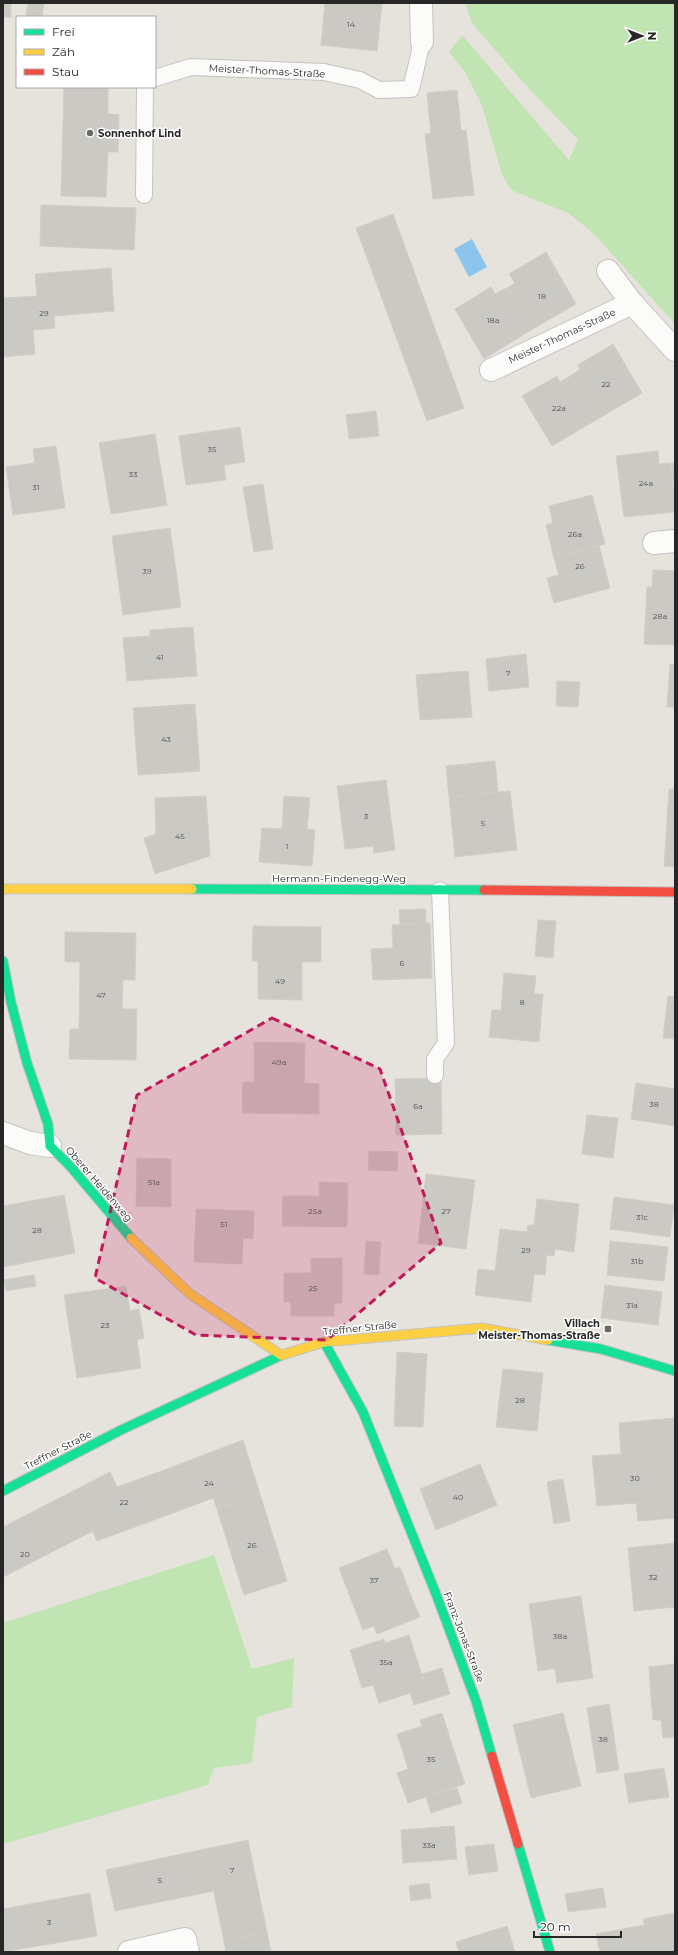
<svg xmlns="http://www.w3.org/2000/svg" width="678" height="1955" viewBox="0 0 678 1955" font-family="Montserrat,sans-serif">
	<rect width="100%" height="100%" fill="#e6e3dc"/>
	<g fill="#c0e4b2">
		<polygon points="465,3 675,3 675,324 593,233 568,213 511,190 502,174 482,106 465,72 449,52 462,35 569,160 578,140 522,81 472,23"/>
		<polygon points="214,1555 252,1669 294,1658 292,1707 257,1717 252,1763 214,1768 208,1785 3,1844 3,1623"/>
	</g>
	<polygon fill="#8bc5ec" points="472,239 487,267 469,277 454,249"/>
	<g fill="#cbc9c3" stroke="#d1cec8">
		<rect x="3" y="3" width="8" height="14"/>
		<polygon points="28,3 44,3 42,17 26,17"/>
		<polygon points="325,3 382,3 377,51 321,45"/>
		<polygon points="64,87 108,87 108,114 119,115 118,152 108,152 106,197 61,196"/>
		<polygon points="457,90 461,131 431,134 427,93"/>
		<polygon points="466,130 474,195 433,199 425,134"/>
		<polygon points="41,205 136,208 134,250 40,246"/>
		<polygon points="393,214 464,408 427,421 356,228"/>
		<polygon points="546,252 576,304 531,330 507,288 515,283 509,274"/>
		<polygon points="111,268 114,311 54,316 55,328 33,330 35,354 3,357 3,298 37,296 35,274"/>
		<polygon points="491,287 495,294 507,288 531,330 484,359 455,309"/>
		<polygon points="613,344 642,393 596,420 570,376 580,370 578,365"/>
		<polygon points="557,376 560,382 570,376 596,420 552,446 522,396"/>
		<polygon points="376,411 379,436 349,439 346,415"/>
		<polygon points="240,427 245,462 224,465 226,480 186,485 179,436"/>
		<polygon points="155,434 167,505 111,514 99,443"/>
		<polygon points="56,446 65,508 13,515 6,467 35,463 33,449"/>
		<polygon points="658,451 659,464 671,463 675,512 624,517 616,456"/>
		<polygon points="671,463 675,463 675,502"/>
		<polygon points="263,484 273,549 254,552 243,487"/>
		<polygon points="592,495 605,544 554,558 546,525 553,523 549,506"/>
		<polygon points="170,528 181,607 123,615 112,536"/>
		<polygon points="599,546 610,588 554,603 547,578 559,575 554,558"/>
		<polygon points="653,570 675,571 675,588 652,587"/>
		<polygon points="647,587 675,588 675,645 644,644"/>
		<polygon points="193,627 197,676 127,681 123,638 150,636 150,630"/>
		<polygon points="526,654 529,687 489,691 486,659"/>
		<polygon points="670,664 675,665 675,707 667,707"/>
		<polygon points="468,671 472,717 420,720 416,675"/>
		<polygon points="557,681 580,682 578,707 556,706"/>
		<polygon points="195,704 200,771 138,775 133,708"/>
		<polygon points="495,761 498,792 449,797 446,766"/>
		<polygon points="386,780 395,850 374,853 373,846 345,849 337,786"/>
		<polygon points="669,789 675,789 675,867 664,866"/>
		<polygon points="510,791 517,850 455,857 449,797"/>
		<polygon points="206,796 210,856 155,874 144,838 156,834 155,798"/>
		<polygon points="284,796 310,798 307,829 315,830 312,866 259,862 262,828 282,829"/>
		<polygon points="426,909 426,924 400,924 399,910"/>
		<polygon points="538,920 556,921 553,958 535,956"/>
		<polygon points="430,923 432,978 373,980 371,949 393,948 392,925"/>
		<polygon points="253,926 321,927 321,962 302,962 302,1000 258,999 258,961 252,961"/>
		<polygon points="65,932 136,933 135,980 123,980 122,1009 137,1009 136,1060 69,1059 70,1029 79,1029 80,962 65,962"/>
		<polygon points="504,973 536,976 534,994 543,994 539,1042 489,1037 492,1010 501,1010"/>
		<polygon points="668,996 675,997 675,1039 663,1038"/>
		<polygon points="254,1042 305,1043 304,1083 319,1084 319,1114 242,1113 243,1082 254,1082"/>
		<polygon points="441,1078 442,1134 396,1135 395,1079"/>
		<polygon points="636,1083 675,1089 675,1126 631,1119"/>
		<polygon points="587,1115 618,1118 613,1158 582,1154"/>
		<polygon points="369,1151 398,1152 397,1171 368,1170"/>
		<polygon points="137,1158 171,1159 171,1207 136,1206"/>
		<polygon points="426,1174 475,1180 466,1249 418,1243"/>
		<polygon points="319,1182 348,1183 347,1227 282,1226 283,1196 319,1196"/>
		<polygon points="64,1195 75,1253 3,1267 3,1206"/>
		<polygon points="614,1197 674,1205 670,1237 610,1229"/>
		<polygon points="537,1199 579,1204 574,1252 555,1249 554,1256 547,1255 545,1275 534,1274 531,1302 475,1295 478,1269 495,1271 500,1229 527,1232 528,1225 534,1225"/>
		<polygon points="196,1209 254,1211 253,1239 243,1238 242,1264 194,1262"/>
		<polygon points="366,1241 381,1242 379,1275 364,1274"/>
		<polygon points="610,1241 668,1247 664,1281 607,1275"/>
		<polygon points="311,1258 342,1258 342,1303 334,1303 334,1316 291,1316 291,1302 284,1302 284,1273 311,1273"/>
		<polygon points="34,1275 36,1286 6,1291 4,1280"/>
		<polygon points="605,1285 662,1292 658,1325 601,1318"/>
		<polygon points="126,1286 130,1311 139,1309 144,1338 137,1340 141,1368 77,1378 64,1295"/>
		<polygon points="397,1352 427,1354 423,1427 394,1426"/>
		<polygon points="503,1369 543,1373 537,1431 496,1427"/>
		<polygon points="674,1418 675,1500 597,1506 592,1456 621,1454 619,1423"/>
		<polygon points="243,1440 260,1494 217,1509 213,1498 173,1513 159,1472"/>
		<polygon points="480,1464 497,1505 436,1530 420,1489"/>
		<polygon points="110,1472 117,1487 159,1472 173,1513 97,1541 73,1491"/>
		<polygon points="563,1479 570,1521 554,1524 547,1482"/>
		<polygon points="73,1491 93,1531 3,1577 3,1527"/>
		<polygon points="260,1494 287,1581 244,1595 217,1509"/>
		<polygon points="675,1500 675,1518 638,1521 636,1503"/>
		<polygon points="675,1543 675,1607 634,1611 628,1548"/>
		<polygon points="387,1549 395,1569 400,1567 409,1591 356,1612 339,1568"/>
		<polygon points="409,1591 420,1617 377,1634 374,1626 363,1630 356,1612"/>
		<polygon points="581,1596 593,1678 557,1683 555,1668 538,1671 529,1604"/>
		<polygon points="409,1635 426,1688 379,1703 373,1685 362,1688 350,1650 384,1639 385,1643"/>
		<polygon points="675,1664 675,1674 657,1675 659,1697 651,1697 649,1667"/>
		<polygon points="442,1668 450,1694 414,1705 410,1693 426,1688 422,1674"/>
		<polygon points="675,1674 675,1737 663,1738 661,1720 653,1720 651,1697 659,1697 657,1675"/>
		<polygon points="609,1704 619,1770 597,1773 587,1708"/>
		<polygon points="442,1713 449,1735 402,1749 397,1734 422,1726 420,1720"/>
		<polygon points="563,1713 581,1786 531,1798 513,1725"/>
		<polygon points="449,1735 465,1784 408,1803 397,1773 408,1769 402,1749"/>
		<polygon points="664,1768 669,1797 629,1803 624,1774"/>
		<polygon points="457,1788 462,1803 431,1813 426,1797"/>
		<polygon points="454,1826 457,1859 403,1863 401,1830"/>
		<polygon points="248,1840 267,1932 224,1941 205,1849"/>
		<polygon points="494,1844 498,1871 469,1875 465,1847"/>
		<polygon points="205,1849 214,1891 115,1911 106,1870"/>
		<polygon points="429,1883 431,1898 411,1901 409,1886"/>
		<polygon points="603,1888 606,1907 568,1912 565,1894"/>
		<polygon points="90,1893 97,1936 3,1952 3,1909"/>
		<polygon points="675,1913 675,1952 600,1952 596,1934 645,1925 643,1919"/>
		<polygon points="507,1926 515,1952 459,1952 456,1942"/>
		<polygon points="267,1932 271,1952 226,1952 224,1941"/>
	</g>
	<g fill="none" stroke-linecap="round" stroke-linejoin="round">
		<g stroke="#c3c2c2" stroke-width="18">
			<g id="lane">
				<polyline points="155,78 191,67 324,72 360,80 379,90 411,89 422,42"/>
				<polyline points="144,195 145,87"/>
				<polyline points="435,1075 435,1059 446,1043 440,890"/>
			</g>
		</g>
		<g stroke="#c3c2c2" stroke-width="24">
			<g id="street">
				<polyline points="421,3 422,42"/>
				<polyline points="608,271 632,303 675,350"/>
				<polyline points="491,370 632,303"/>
				<polyline points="654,543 675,541"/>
				<polyline points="3,1133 30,1143 50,1146"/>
				<polyline points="129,1952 185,1939 188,1952"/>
			</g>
		</g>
		<g stroke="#c3c2c2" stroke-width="11">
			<g id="fast">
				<polyline points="192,889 484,890"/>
				<polyline points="3,961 11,1002 27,1063 48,1124 50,1146 70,1166 131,1238"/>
				<polyline points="548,1340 601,1349 675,1371"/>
				<polyline points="324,1342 363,1412 436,1594 476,1701 492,1756"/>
				<polyline points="3,1491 121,1430 282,1355"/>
				<polyline points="518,1844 550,1952"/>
			</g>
		</g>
		<g stroke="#c3c2c2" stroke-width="11">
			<g id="slow">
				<polyline points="3,889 192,889"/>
				<polyline points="131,1238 190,1294 281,1355"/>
				<polyline points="282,1355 324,1342 482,1328 548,1340"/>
			</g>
		</g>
		<g stroke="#c3c2c2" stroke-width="11">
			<g id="jam">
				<polyline points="484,890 675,892"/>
				<polyline points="492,1756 518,1844"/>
			</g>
		</g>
		<use href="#lane" stroke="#fbfbfa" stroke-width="16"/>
		<use href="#street" stroke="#fbfbfa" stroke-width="22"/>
		<use href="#fast" stroke="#16e098" stroke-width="9"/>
		<use href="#slow" stroke="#ffcf43" stroke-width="9"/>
		<use href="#jam" stroke="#f24e42" stroke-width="9"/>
	</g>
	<path fill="#c2185b" fill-opacity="0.2" stroke="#c2185b" stroke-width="3" stroke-dasharray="8 5" stroke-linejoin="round" d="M272,1018l108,51 61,174 -114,97 -131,-5 -101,-57 42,-183z"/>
	<g fill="#6a6966" stroke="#fff" stroke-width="1.5">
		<circle cx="90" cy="133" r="4"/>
		<rect x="604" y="1325" width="8" height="8" rx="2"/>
	</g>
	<g text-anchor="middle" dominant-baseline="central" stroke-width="3" stroke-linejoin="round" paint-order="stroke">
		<g font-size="8" fill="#525150">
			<text x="351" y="24">14</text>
			<text x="542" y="296">18</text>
			<text x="44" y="313">29</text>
			<text x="493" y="320">18a</text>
			<text x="606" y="384">22</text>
			<text x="559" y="408">22a</text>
			<text x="212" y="449">35</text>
			<text x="133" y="474">33</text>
			<text x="646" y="483">24a</text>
			<text x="36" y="487">31</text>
			<text x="575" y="534">26a</text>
			<text x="580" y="566">26</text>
			<text x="147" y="571">39</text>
			<text x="660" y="616">28a</text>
			<text x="160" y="657">41</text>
			<text x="508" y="673">7</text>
			<text x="166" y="739">43</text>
			<text x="366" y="816">3</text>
			<text x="483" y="823">5</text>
			<text x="180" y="836">45</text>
			<text x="287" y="846">1</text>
			<text x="402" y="963">6</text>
			<text x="280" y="981">49</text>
			<text x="101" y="995">47</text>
			<text x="522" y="1002">8</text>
			<text x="279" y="1062">49a</text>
			<text x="654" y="1104">38</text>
			<text x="418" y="1106">6a</text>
			<text x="154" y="1182">51a</text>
			<text x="315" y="1211">25a</text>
			<text x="446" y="1211">27</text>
			<text x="642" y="1217">31c</text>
			<text x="224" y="1224">51</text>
			<text x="37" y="1230">28</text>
			<text x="526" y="1250">29</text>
			<text x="637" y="1261">31b</text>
			<text x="313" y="1288">25</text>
			<text x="632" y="1305">31a</text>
			<text x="105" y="1325">23</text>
			<text x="520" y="1400">28</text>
			<text x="635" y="1478">30</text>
			<text x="209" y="1483">24</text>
			<text x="458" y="1497">40</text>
			<text x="124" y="1502">22</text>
			<text x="252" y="1545">26</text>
			<text x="25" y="1554">20</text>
			<text x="653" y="1577">32</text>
			<text x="374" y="1580">37</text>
			<text x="560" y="1636">38a</text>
			<text x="386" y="1662">35a</text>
			<text x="603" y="1739">38</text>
			<text x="431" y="1759">35</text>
			<text x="429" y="1845">33a</text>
			<text x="232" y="1870">7</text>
			<text x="160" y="1880">5</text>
			<text x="49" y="1922">3</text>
		</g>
		<g font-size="10" fill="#272727" stroke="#fff">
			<text transform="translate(267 71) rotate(3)">Meister-Thomas-Straße</text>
			<text transform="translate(562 336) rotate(-25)">Meister-Thomas-Straße</text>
			<text x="339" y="878">Hermann-Findenegg-Weg</text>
			<text transform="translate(99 1184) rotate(49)">Oberer Heidenweg</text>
			<text transform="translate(360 1328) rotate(-6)">Treffner Straße</text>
			<text transform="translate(58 1450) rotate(-27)">Treffner Straße</text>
			<text transform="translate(464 1637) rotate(69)">Franz-Jonas-Straße</text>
		</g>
		<g font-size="10" font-weight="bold" fill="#272727" stroke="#fff" text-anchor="start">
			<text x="98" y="133">Sonnenhof Lind</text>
			<text x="600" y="1323" text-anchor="end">Villach<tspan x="600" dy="12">Meister-Thomas-Straße</tspan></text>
		</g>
	</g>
	<rect width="678" height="1955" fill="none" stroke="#272727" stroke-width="8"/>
	<rect x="16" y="16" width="140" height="72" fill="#ffffff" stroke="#a9a9a9"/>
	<rect x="24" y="29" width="20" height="6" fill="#16e098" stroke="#a9a9a9"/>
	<text x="52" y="36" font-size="12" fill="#272727">Frei</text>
	<rect x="24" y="49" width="20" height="6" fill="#ffcf43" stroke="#a9a9a9"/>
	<text x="52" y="56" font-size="12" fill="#272727">Zäh</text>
	<rect x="24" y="69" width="20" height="6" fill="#f24e42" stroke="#a9a9a9"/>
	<text x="52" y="76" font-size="12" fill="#272727">Stau</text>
	<g transform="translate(642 36) rotate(90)" stroke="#ffffff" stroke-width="3" paint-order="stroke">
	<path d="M0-3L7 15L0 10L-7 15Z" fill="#272727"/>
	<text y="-6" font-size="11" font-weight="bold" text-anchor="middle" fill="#272727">N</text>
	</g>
	<path d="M534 1931v6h87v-6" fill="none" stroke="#272727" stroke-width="2"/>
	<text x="540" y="1931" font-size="12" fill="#272727" stroke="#ffffff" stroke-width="3" paint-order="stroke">20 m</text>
</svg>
